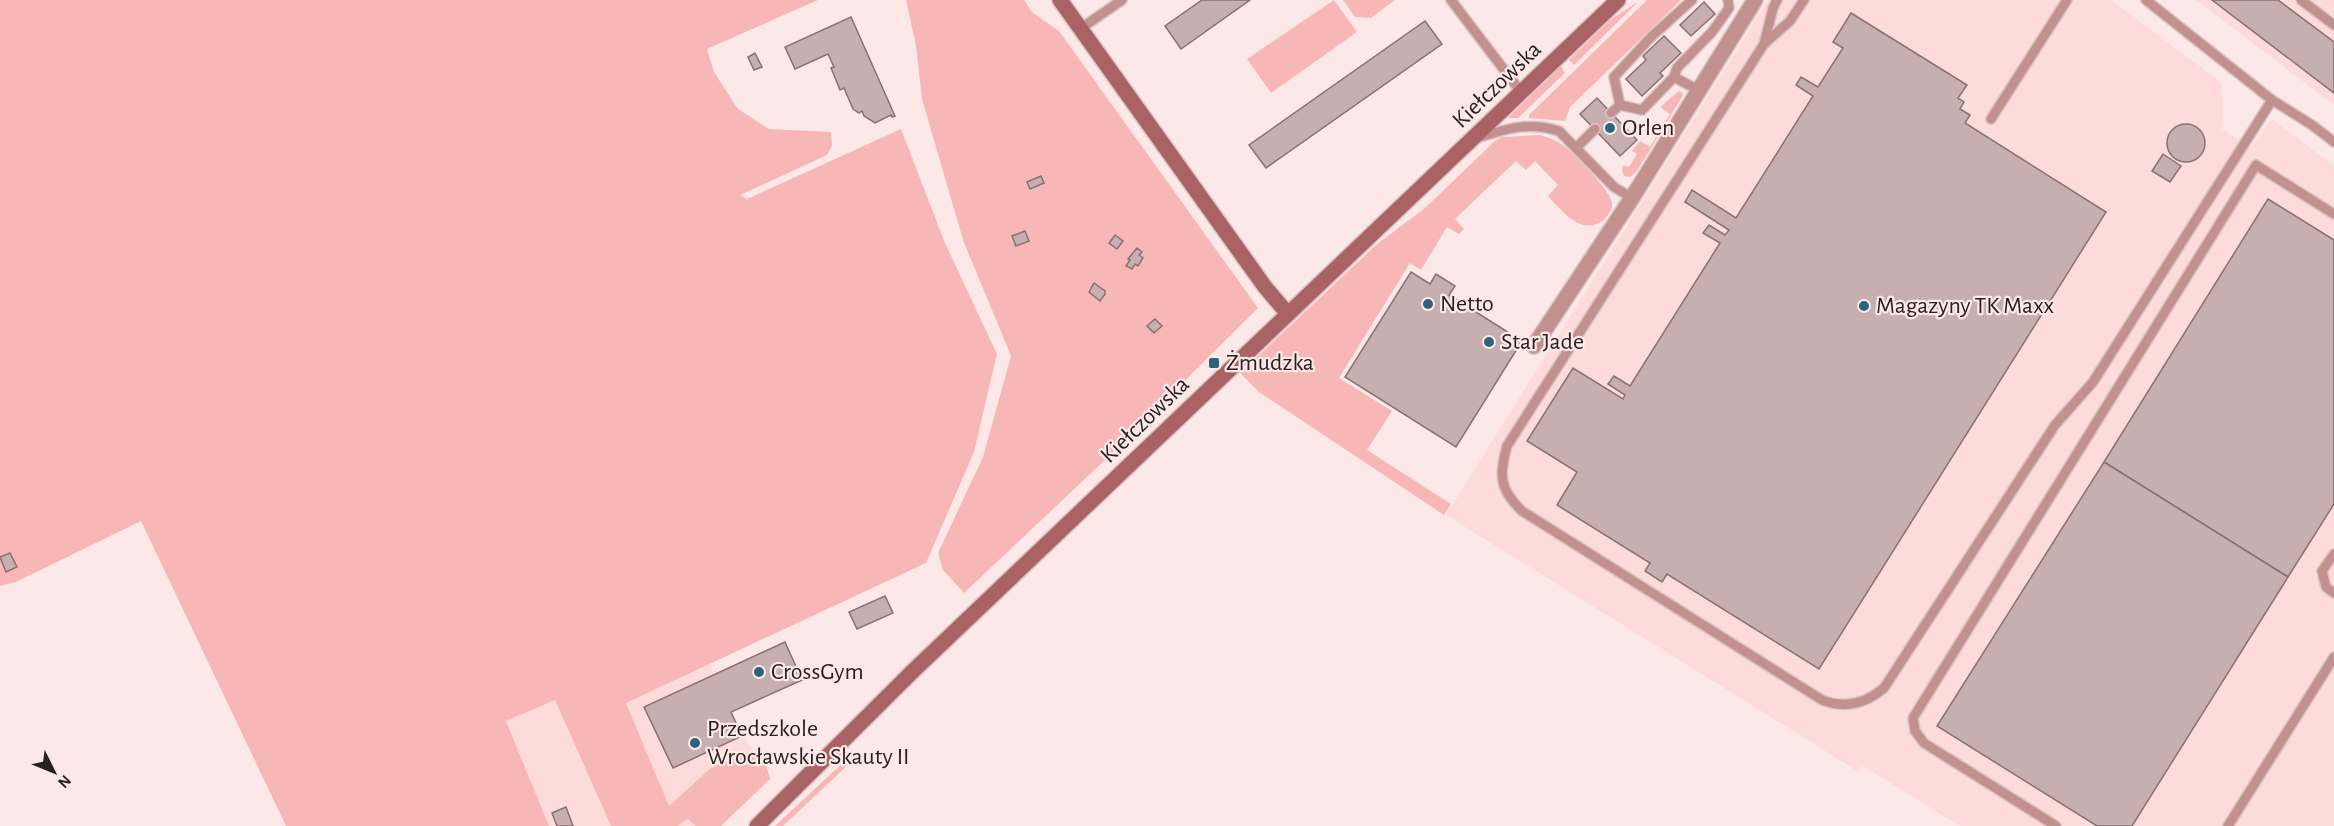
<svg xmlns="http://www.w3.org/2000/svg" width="2334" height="826" viewBox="0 0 2334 826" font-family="'Alegreya Sans',sans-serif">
	<rect width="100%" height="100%" fill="#fde8e8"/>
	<g fill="#fddbda">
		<polygon points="1768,0 2111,0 2221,82 2224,125 2222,129 2250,148 2272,119 2334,166 2334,826 1960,826 1863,766 1859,772 1446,515"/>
		<polygon points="2196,0 2334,0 2334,105"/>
		<polygon points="710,664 742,736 766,765 770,779 721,826 677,826 625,703"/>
		<polygon points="555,700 611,826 549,826 506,721"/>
	</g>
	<g fill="#f8b7b7">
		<polygon points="0,0 818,0 707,49 714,72 738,109 769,129 831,132 832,146 827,155 740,195 747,199 901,129 945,243 997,354 974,452 926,563 626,703 669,806 711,768 752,751 766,765 770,779 721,826 696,826 688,819 677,826 611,826 555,700 506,721 549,826 286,826 141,521 16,582 0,586"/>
		<polygon points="906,0 1024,0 1032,12 1059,31 1258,308 1105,460 964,593 943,570 938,553 983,457 1011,356 963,240 922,99 916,46"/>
		<polygon points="1334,0 1357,32 1271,93 1247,59"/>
		<polygon points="1343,0 1395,0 1371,18 1355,17"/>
		<polygon points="1647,0 1681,0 1570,107 1565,121 1529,118 1529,115"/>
		<polygon points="1639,1 1574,65 1569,60 1610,20"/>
		<polygon points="1561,66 1565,73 1518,118 1508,118"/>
		<polygon points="1679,91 1683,93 1682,97 1637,171 1630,177 1624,176 1622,170 1623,165 1629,167 1637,154 1632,151 1640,141 1650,147 1670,114 1660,107"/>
		<path d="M1540,135c11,3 20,7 29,15 10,9 41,40 43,53 1,6 -3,11 -7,16 -23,19 -43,-8 -57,-23l10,-11 -23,-24 -9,9 -10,-9 -61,58 9,10 -5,5 -12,-7 -26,43 -11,-7 -71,115 53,33 -25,39 84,54 -7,11 -185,-123 -19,-19 136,-128 49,-37 70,-67 7,-4z"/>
		<polygon points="847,759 850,763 783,826 775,826"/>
	</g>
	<g fill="#c8afaf" stroke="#887171" stroke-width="1.5">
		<polygon points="1202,0 1250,0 1181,49 1165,26"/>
		<polygon points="2212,0 2278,0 2334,42 2334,93"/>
		<polygon points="1704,2 1715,14 1691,36 1680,25"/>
		<polygon points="1851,13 1967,85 1958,98 1964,102 1960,109 1970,115 1965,123 2106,212 1819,669 1667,574 1662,582 1645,571 1650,563 1557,505 1577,472 1527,441 1573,368 1623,399 1625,395 1608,384 1614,376 1630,386 1720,243 1703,233 1709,225 1725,235 1729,230 1685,202 1692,190 1736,218 1813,96 1796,85 1801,77 1818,87 1843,48 1833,42"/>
		<polygon points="851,17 895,116 892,117 891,115 875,123 864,116 862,111 859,113 853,109 844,88 840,90 831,68 834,67 828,54 795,69 785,47"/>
		<polygon points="1425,21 1442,44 1266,168 1249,145"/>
		<polygon points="1664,36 1681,53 1660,73 1663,76 1642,96 1626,79 1646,60 1643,56"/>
		<polygon points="755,53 762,67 754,70 748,57"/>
		<polygon points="1597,98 1637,140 1620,156 1580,114"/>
		<circle cx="2186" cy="143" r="19"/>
		<polygon points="2163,154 2181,166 2170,182 2152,171"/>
		<polygon points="1041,176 1044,183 1030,189 1027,182"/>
		<polygon points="2268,199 2334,240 2334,504 2288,577 2104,462"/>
		<polygon points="1025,231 1029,241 1016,246 1012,236"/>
		<polygon points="1115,235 1123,241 1117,249 1109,243"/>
		<polygon points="1137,248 1142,252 1139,255 1143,258 1138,266 1135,264 1132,269 1126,266 1130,260 1128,259"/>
		<polygon points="1411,272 1430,284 1436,274 1455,286 1449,295 1522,341 1456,447 1345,377"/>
		<polygon points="1094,283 1105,291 1105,294 1100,301 1089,292"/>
		<polygon points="1155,319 1162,326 1154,333 1147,326"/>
		<polygon points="2104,462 2288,577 2132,826 2097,826 1937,726"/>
		<polygon points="10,553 17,567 6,572 0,557"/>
		<polygon points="885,596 893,613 857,629 849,612"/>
		<polygon points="785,642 802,680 731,712 742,736 673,768 644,707"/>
		<polygon points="566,807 573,826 557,826 552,813"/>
	</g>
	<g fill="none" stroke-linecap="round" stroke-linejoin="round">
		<g stroke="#d7c4c4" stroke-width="12">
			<g id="lane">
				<polyline points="1451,0 1521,92"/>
				<path d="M1804,0l-14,21 -26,23 -257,402c-8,29 -8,43 15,65l300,189c23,9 43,4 62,-12l171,-263 38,-43 179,-282"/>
				<polyline points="2146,0 2272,100 2312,125 2334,142"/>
				<polyline points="2301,0 2334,25"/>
				<polyline points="1080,29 1122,0"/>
				<polyline points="1764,44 1773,8 1777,0"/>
				<polyline points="1674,77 1677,68 1712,32 1729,8 1728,0"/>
				<polyline points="1620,105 1614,77 1651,37 1692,0"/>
				<polyline points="1611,113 1620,105 1642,110 1674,77 1698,90"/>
				<polyline points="1991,119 2067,0"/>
				<path d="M1477,138c29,-9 52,-17 82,-7l55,56 18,11"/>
				<polyline points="1576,148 1595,129"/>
				<polyline points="2334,554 2322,571 2326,587 2334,593"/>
				<polyline points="2056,826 1924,743 1915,731 1913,718 2256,165 2334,214"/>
				<polyline points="2228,826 2334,657"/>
			</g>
		</g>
		<g stroke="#d7c4c4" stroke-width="18">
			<polyline id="street" points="1534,346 1632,198 1755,0"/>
		</g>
		<g stroke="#d7c4c4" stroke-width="18">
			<g id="secondary">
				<polyline points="1060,0 1265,287 1288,314"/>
				<polyline points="757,826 912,672 1618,0"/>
			</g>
		</g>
		<use href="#lane" stroke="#c39090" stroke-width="9"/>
		<use href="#street" stroke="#c39090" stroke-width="15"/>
		<use href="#secondary" stroke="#aa6264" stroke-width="15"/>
	</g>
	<g fill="#2a657d" stroke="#fde8e8" stroke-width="2">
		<circle cx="1610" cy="128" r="6"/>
		<circle cx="1428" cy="304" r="6"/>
		<circle cx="1864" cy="306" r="6"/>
		<circle cx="1489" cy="342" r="6"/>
		<rect x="1208" y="357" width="12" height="12" rx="3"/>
		<circle cx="759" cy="672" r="6"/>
		<circle cx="695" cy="743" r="6"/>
	</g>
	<g text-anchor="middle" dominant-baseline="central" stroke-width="4.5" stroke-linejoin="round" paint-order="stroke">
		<g font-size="24" fill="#292020" stroke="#fde8e8">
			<text transform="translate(1497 85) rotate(-44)">Kiełczowska</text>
			<text transform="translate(1145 420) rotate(-44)">Kiełczowska</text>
		</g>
		<g font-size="24" fill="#292020" stroke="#fde8e8" text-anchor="start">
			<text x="1622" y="128">Orlen</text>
			<text x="1440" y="304">Netto</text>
			<text x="1876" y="306">Magazyny TK Maxx</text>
			<text x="1501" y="342">Star Jade</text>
			<text x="1226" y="363">Żmudzka</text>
			<text x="771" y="672">CrossGym</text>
			<text x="707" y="729">Przedszkole<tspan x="707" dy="28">Wrocławskie Skauty II</tspan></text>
		</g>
	</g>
	<g transform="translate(54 772) rotate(133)" stroke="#fde8e8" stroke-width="4.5" paint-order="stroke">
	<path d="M0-4.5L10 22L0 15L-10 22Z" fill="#292020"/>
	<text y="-9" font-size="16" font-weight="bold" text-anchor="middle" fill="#292020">N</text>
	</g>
</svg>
